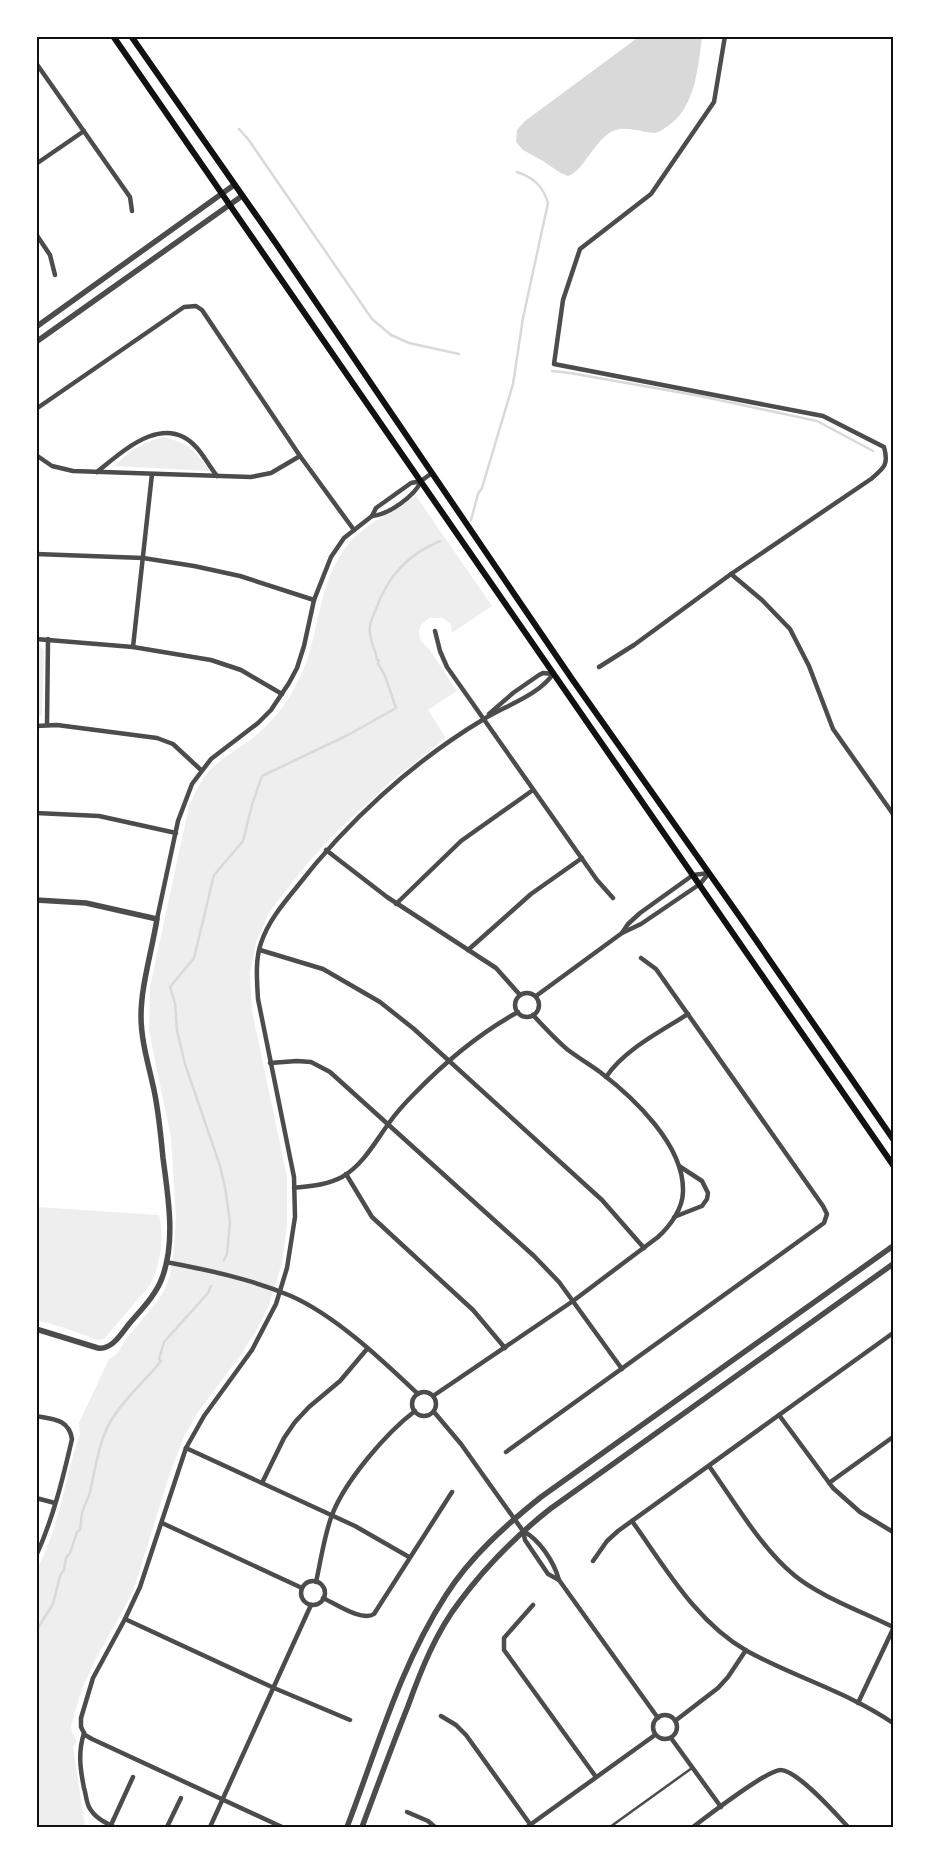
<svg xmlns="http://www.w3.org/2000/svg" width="929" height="1863" viewBox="0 0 929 1863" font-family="Raleway,sans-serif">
	<rect width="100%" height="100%" fill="#fff"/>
	<g fill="#eee">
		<path d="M163,437c27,7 30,12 47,34l-96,-5c18,-16 25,-22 49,-29z"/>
		<path d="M416,496l76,110 -40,27 -1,-9 -9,-6h-13l-8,7 -2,5 1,10 9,9 28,42 -29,19 18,28 -55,43 -60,56 -24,27 -38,48 -13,31 -6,30 2,38 35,166v48l-5,38 -13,42 -13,26 -14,22 -44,59 -14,25 -14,36 -34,109 -8,19 -34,61 -12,27 -11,37 1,6 5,9 -4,6 12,80h-49v-257c24,-41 28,-91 44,-136l-1,-11 30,-64 8,-5 10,-16 29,-35 8,-12 6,-15 4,-27 2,-32 -5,-79 -22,-107 1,-44 39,-181c6,-13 12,-26 21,-36 12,-12 26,-20 40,-30 12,-9 25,-22 34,-35 10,-14 18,-31 24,-47 12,-40 14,-84 43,-117 15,-17 46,-32 65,-45z"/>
		<polygon points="36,645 40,645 44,651 42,715 36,718"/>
		<path d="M36,1207l123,8c6,23 1,50 -9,70l-46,54 -6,1 -36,-13 -26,-7z"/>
	</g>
	<path fill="#d9d9d9" d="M640,36h62c-4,33 -7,74 -37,92 -3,2 -6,4 -10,5 -13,0 -28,-8 -42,-2 -18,8 -30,41 -45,45l-9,-4 -16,-11 -20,-11 -7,-8 1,-12 8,-9z"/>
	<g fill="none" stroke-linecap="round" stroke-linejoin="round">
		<g stroke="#d9d9d9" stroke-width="2.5">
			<polyline points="239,129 248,139 372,319 391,335 409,343 459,354"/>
			<polyline points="552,371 570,373 700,396 817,421 873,451"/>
			<path d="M471,520l7,-26 4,-6 31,-104 10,-66 25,-115c-5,-16 -13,-25 -31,-31"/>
			<path d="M224,1260l3,-6 3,-32 -5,-35 -5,-21 -35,-102 -8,-33 -2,-28 -5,-16 24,-29 20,-83 29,-34 9,-36 10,-29 86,-41 48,-27c-6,-15 -8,-31 -18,-44l1,-4h-2c-1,-11 -9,-21 -7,-33 0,-6 4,-12 6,-18 12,-33 31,-54 64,-68"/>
			<path d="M36,1631l17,-27 7,-28 4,-6 2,-12 4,-5 7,-21 3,-2c1,-7 1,-14 3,-20 2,-6 5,-11 7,-18 6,-25 9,-55 24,-76 14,-21 32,-36 47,-55l-2,-2 5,-17 44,-49 3,-7"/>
		</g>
		<polyline stroke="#4c4c4c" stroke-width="2.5" points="610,1827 692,1768"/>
		<g stroke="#4c4c4c" stroke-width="4.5">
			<polyline points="36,63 130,197 132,211"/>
			<polyline points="36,164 84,131"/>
			<polyline points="36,234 50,255 55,275"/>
			<polyline points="36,409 184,307 196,306 202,310 300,456 354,530"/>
			<polyline points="36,455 52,466 73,471 251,477 271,473 300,456"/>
			<path d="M97,472c26,-21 68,-61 100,-24 7,8 13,19 20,28"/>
			<path d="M372,516c16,-1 43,-20 49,-35"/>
			<polyline points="36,554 143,558 194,566 240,576 314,600"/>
			<polyline points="731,574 762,600 790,629 809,666 833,729 893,814"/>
			<polyline points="435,631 440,651 447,667 597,880 613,898"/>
			<polyline points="36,639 133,647 211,660 241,670 282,694"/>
			<polyline points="133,647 152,474"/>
			<path d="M599,667l35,-22 97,-71 140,-95c13,-11 18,-14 13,-32l-61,-31 -269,-52 9,-64 17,-51 71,-55 63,-92 11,-66"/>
			<polyline points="489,714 513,693 539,675 543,673 553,674"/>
			<polyline points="47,725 48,639"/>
			<polyline points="36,726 57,725 157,738 173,744 201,770"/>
			<polyline points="36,813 99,816 176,833"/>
			<polyline points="326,850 387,897 496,968 520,995"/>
			<polyline points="396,904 461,841 533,790"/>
			<polyline points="157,919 178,821 192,784 211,759 258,723 271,710 289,683 297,668 304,646 314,600 331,557 344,538 372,516 376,508 411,483 421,481 432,473"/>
			<polyline points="622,933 628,924 640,913 693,875 709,873"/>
			<polyline points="260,950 323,969 380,1002 414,1029 602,1200 644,1248"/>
			<polyline points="468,950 531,894 582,858"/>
			<circle cx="527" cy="1005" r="12"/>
			<polyline points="536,996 622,933 641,924 700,884 709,873"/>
			<polyline points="270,1063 297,1061 311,1062 330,1072 534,1256 559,1282 622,1369"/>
			<path d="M606,1077c19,-28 54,-45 82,-63"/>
			<polyline points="346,1174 372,1217 473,1310 505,1348"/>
			<path d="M294,1188c17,-2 33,-3 48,-11 21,-12 33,-35 47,-54 7,-10 16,-20 25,-29 31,-32 64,-60 104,-82"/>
			<polyline points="674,1217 702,1206 707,1199 708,1193 702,1181 679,1166"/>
			<path d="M166,1262c42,8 85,17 125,34 45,20 91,64 127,98"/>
			<circle cx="424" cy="1404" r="12"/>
			<path d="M433,1396l140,-95 85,-64c12,-11 25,-28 25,-46 1,-46 -49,-93 -83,-119 -10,-7 -21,-14 -32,-22 -12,-10 -24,-23 -35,-35"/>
			<path d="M434,1412l27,32 62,87c17,9 31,31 36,49l99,138"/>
			<polyline points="779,1415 833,1488 860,1512 893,1532"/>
			<path d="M36,1416c17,3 33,3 36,23 -9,39 -19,80 -36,117"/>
			<polyline points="186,1448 355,1526 409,1557"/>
			<polyline points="506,1452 824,1223 827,1214 823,1206 656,969 641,958"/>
			<path d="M709,1466c25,35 52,82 85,109 25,21 69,37 99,52"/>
			<polyline points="262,1483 284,1438 295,1422 309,1407 340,1381 367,1349"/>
			<polyline points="829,1483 893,1437"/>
			<polyline points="36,1498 55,1503"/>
			<path d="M632,1521c33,46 64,101 115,130 47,26 101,41 146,72"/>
			<polyline points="162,1523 302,1588"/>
			<polyline points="523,1531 525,1540 548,1574 559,1580"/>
			<polyline points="593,1561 607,1541 618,1531 893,1333"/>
			<circle cx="313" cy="1593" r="12"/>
			<path d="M316,1582c5,-22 8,-46 16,-67 13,-34 54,-82 83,-104"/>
			<path d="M323,1598c13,6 39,24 51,16l78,-122"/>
			<polyline points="533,1605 504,1638 504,1650 596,1777"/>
			<polyline points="125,1619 274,1688 350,1720"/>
			<polyline points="858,1703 893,1629"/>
			<circle cx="665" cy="1727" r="12"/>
			<polyline points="441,1716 456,1725 466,1735 530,1824"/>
			<polyline points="675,1721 718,1688 728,1677 746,1650"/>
			<path d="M84,1733c-6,19 -4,35 0,55 2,6 2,13 5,19 5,10 15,15 25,20"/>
			<polyline points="671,1738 721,1807"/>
			<polyline points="407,1812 428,1821 435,1827"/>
			<polyline points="111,1825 133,1777"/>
			<polyline points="167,1827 181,1798"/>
			<polyline points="210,1827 311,1605"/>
			<path d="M282,1827l-190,-88 -7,-4 -4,-8v-9l12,-40 32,-59 15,-32 46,-139 18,-32 48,-66 24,-46 11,-36 8,-51 -1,-40 -36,-178c-1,-18 -3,-39 3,-56 7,-21 21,-38 35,-55 51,-66 116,-126 188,-169 21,-13 55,-24 69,-45"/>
			<polyline points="527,1827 655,1735"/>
			<path d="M693,1827c13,-10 76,-58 88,-57 17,1 55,44 67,57"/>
		</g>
		<g stroke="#4c4c4c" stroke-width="5.5">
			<polyline points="36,327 234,185"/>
			<polyline points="36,342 242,196"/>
			<path d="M36,900l50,3 71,16c-5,31 -16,67 -16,97 0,27 9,53 14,79 4,21 6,42 8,63 5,38 13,84 -1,120 -6,17 -22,33 -33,46 -8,10 -17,26 -31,24l-62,-19"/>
			<path d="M347,1827c30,-78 53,-161 99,-232 24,-38 60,-70 95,-98l352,-251"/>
			<path d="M362,1827c15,-40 30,-81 46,-121 13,-36 28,-74 52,-105 26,-35 56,-65 90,-92l343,-245"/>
		</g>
		<g stroke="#111" stroke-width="6">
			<polyline points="113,36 893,1165"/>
			<polyline points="131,36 277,245 572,679 740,917 893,1139"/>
		</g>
	</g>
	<rect width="929" height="1863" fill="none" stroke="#ffffff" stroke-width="75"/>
	<rect x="38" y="38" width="854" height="1788" fill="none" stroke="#111" stroke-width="2"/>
</svg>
